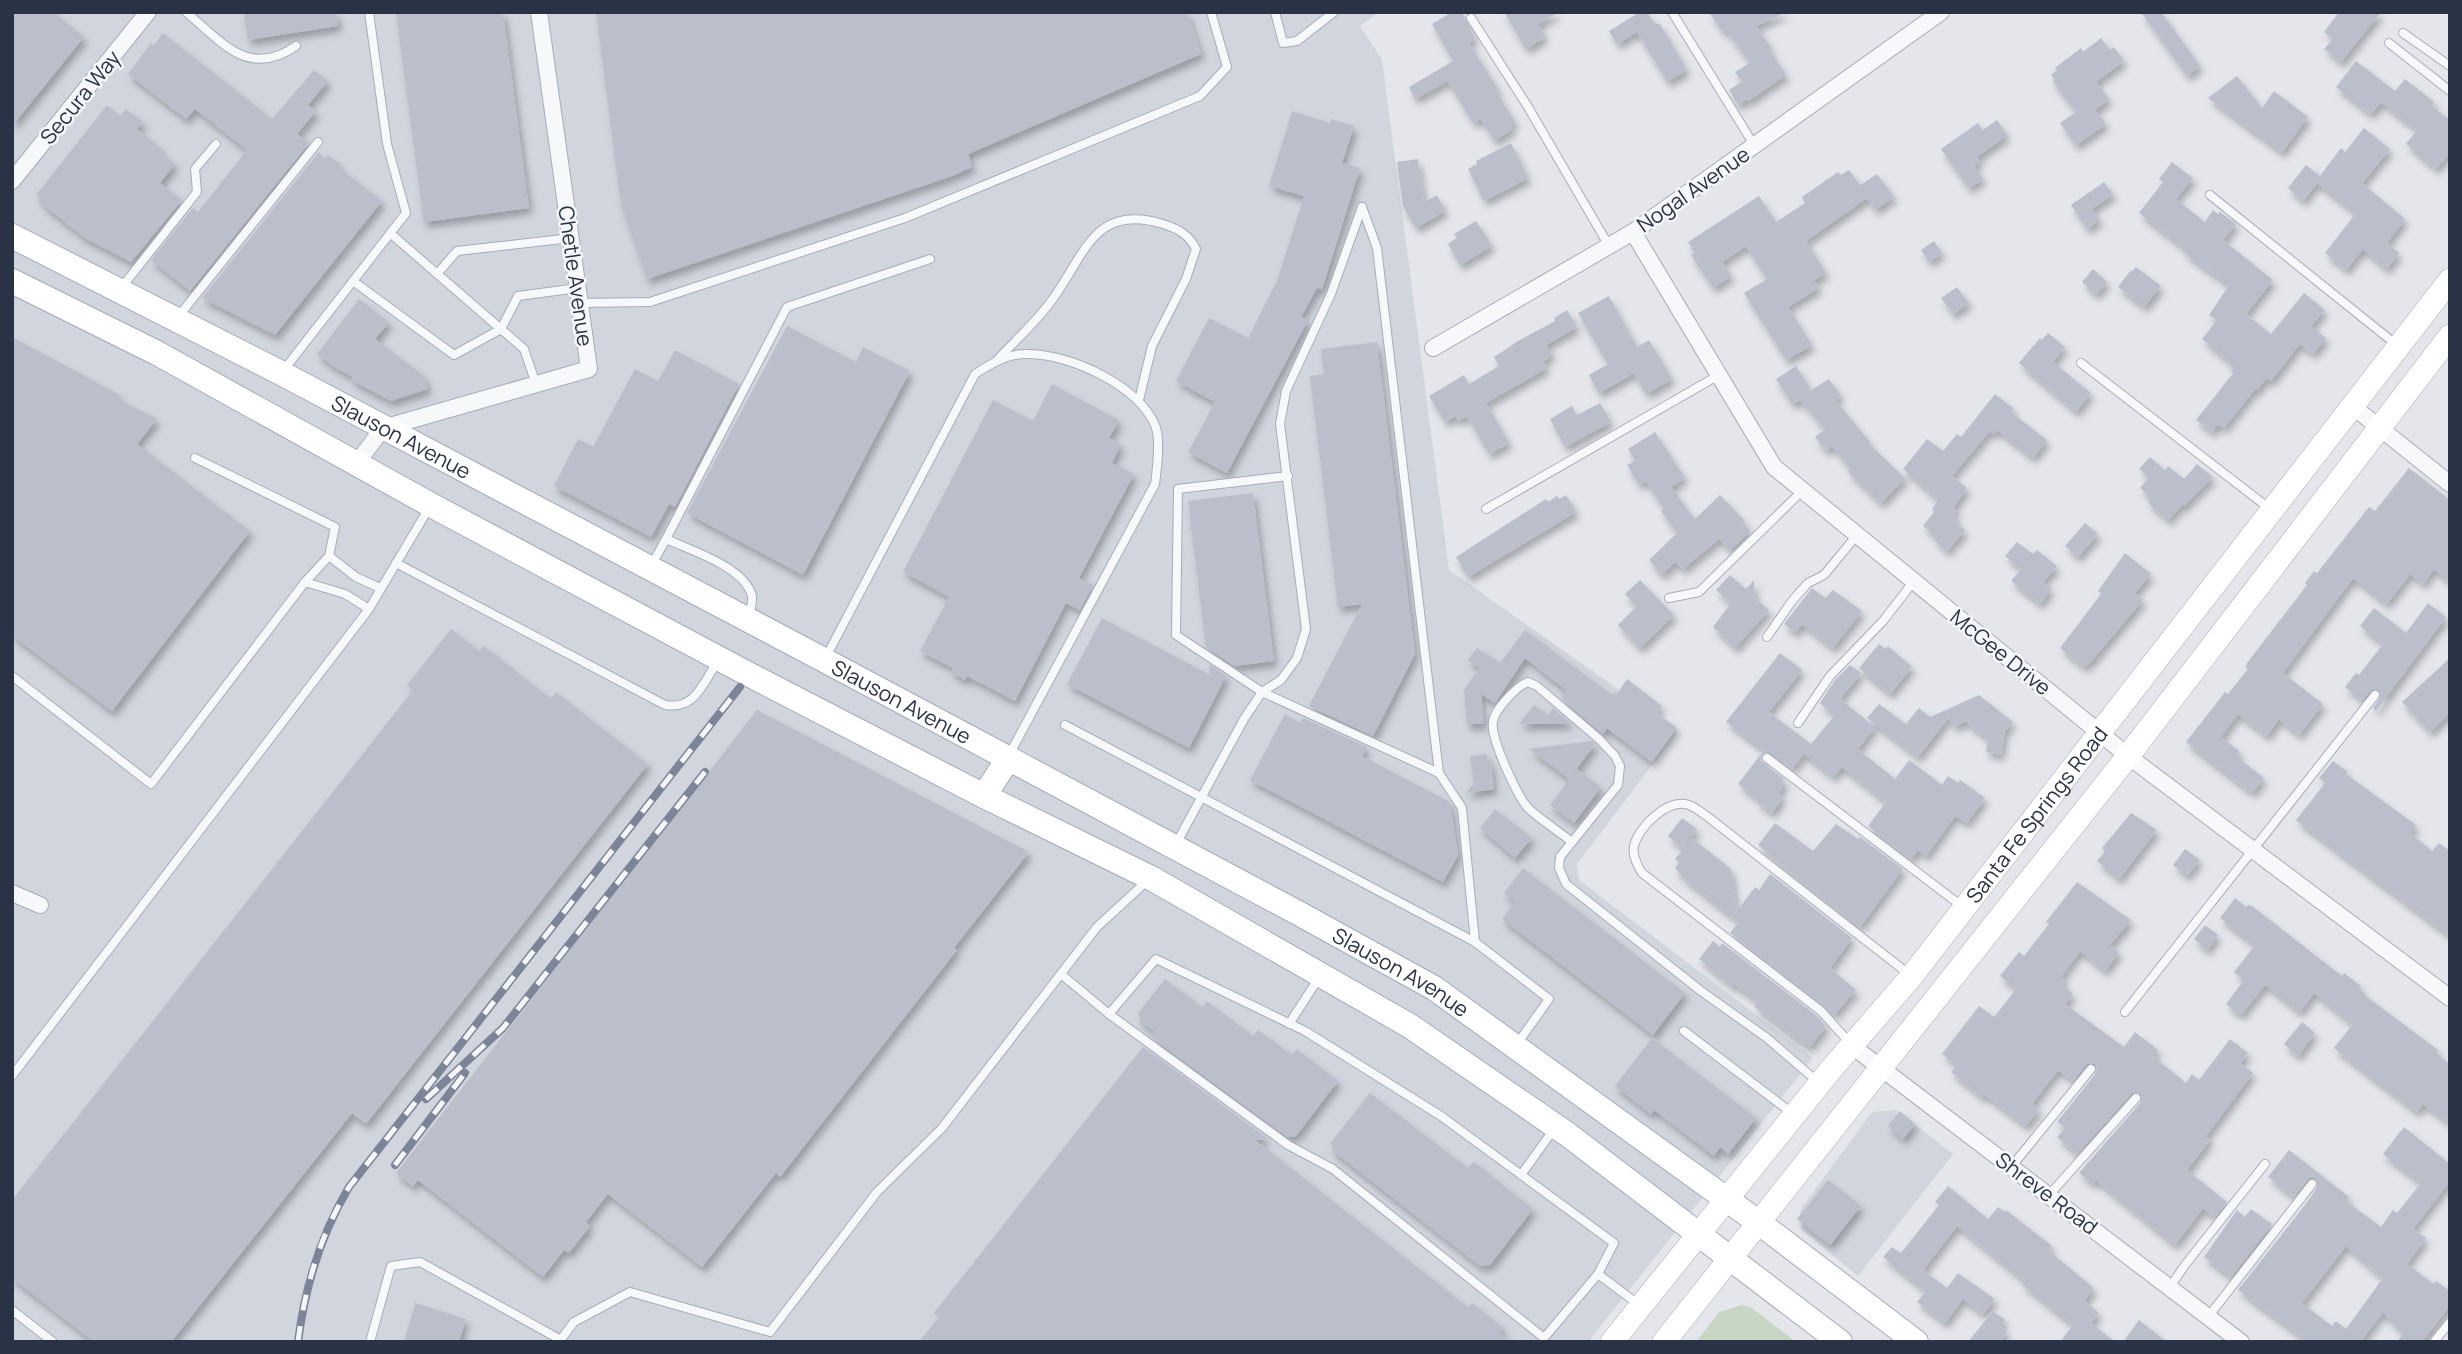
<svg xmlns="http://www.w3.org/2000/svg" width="2462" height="1354" viewBox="0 0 2462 1354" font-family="Manrope,sans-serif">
	<defs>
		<filter id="shadow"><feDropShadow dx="3.5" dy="6" stdDeviation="3.5" flood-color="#0004"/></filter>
	</defs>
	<rect width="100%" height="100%" fill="#e4e6ec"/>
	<g fill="#d1d5de">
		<polygon points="12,12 1379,12 1360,26 1382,60 1449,570 1678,731 1577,864 1579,880 1813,1058 1588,1342 12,1342"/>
		<polygon points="1896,1110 1953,1154 1858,1276 1802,1230 1800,1210 1872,1112"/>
	</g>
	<polygon fill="#c8d7c4" points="1742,1305 1752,1308 1796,1342 1696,1342 1719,1312"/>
	<g fill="#babfcb" fill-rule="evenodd" filter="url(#shadow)">
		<polygon points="12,12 53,12 84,37 12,126"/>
		<polygon points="244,12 336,12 338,26 248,40"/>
		<polygon points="396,12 503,12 529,208 424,222"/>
		<polygon points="596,12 1187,12 1201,54 968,154 972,167 952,176 647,279 621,204"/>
		<polygon points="1452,12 1461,12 1465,17 1475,39 1469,43 1498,89 1496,91 1515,122 1510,125 1513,129 1494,141 1481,119 1473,123 1448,81 1415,99 1409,87 1453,61 1432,24"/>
		<polygon points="1504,12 1559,12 1538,24 1545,37 1526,49"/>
		<polygon points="1640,12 1647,12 1655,24 1660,24 1687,70 1667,82 1637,32 1617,44 1609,31"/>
		<polygon points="1709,12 1787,12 1756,26 1770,46 1768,48 1786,75 1748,101 1747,99 1738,105 1729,90 1742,82 1735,72 1750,63 1726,30 1723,32"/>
		<polygon points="2141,12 2161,12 2200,66 2187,76"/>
		<polygon points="2339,12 2381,12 2341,62 2324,49 2333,39 2324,32"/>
		<polygon points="163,33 272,119 314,70 328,81 308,105 316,111 297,134 309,143 190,291 151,260 193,208 198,212 247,150 195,109 186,119 128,74 151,43 154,45"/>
		<polygon points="2101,38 2110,50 2114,47 2124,61 2096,82 2109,99 2095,110 2106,124 2076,145 2060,123 2076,112 2053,82 2055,80 2051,75 2057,70 2055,68 2081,48 2083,52"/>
		<polygon points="2356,61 2395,91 2405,79 2434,102 2432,106 2450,120 2450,152 2436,169 2406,144 2417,130 2381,102 2371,114 2336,87"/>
		<polygon points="2237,76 2262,108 2274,91 2308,117 2282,152 2208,98"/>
		<polygon points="107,105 120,116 126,109 143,122 137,129 162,149 160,152 175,164 160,183 182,200 131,262 85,238 42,204 43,202 36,195"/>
		<polygon points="1292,111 1330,123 1331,119 1354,126 1342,163 1360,168 1322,289 1317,288 1301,317 1308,320 1227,473 1188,452 1215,402 1176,381 1209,318 1248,338 1277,281 1304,196 1269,186"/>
		<polygon points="1997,120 2007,135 1977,157 1980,162 1974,166 1983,179 1969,188 1941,149 1978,123 1983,130"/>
		<polygon points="2364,128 2390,149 2362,183 2405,219 2387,243 2399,253 2387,269 2363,249 2346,270 2325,253 2356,213 2317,183 2303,201 2288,188 2306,165 2320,176 2341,148 2345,152"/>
		<polygon points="1511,143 1528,178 1484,201 1468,169 1477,164 1476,161"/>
		<polygon points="319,152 325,159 328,155 340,164 338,167 382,201 275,335 202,298"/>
		<polygon points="1418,159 1424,202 1437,195 1445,211 1416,228 1403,206 1397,162"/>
		<polygon points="2172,162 2193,178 2176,199 2205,222 2213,210 2218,214 2220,212 2236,224 2223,240 2273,280 2246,314 2271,334 2304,293 2325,310 2311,326 2326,338 2313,354 2300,344 2271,381 2267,378 2257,390 2255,389 2224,428 2218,424 2212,432 2196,420 2234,372 2231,371 2234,368 2228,364 2230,362 2202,339 2217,320 2209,315 2229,285 2184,253 2187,250 2139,213 2163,182 2159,179"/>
		<polygon points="1849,170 1860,185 1877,174 1894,197 1875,210 1867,198 1806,241 1826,273 1814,280 1819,288 1788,307 1812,345 1786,360 1744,293 1767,279 1746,246 1722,262 1731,276 1713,288 1691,255 1695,253 1688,242 1759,196 1776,222 1805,203 1802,197 1838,172 1841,175"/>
		<polygon points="2104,182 2113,194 2092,209 2100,220 2087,229 2071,205"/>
		<polygon points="1476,221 1492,246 1460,265 1448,244 1457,238 1454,234"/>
		<polygon points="1934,241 1942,253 1929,262 1921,250"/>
		<polygon points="2136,267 2161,286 2144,307 2118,287 2131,270 2132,272"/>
		<polygon points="2093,269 2107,282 2096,295 2082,282"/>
		<polygon points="1957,287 1969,303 1953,314 1941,298"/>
		<polygon points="1609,296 1637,347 1649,340 1672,379 1646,394 1634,373 1599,393 1589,375 1608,364 1578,313"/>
		<polygon points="359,299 389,322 375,339 424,376 428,389 391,401 351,380 353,377 334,367 317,354"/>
		<polygon points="1567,310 1577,327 1546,345 1552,354 1543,362 1547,368 1486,403 1509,443 1489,454 1467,416 1458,421 1456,416 1445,422 1429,396 1464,375 1469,384 1499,366 1494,357 1518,341 1555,321 1554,318"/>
		<polygon points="787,326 856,362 863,347 910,371 803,575 687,513"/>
		<polygon points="2048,333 2065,347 2053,362 2091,393 2076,412 2019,363 2040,338 2042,340"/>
		<polygon points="12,337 120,395 117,398 157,419 137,444 250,531 112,711 12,635"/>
		<polygon points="1377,342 1415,654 1373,736 1309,706 1362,604 1338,607 1310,376 1324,374 1321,349"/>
		<polygon points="675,350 739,384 675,507 669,504 651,537 554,486 578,439 593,447 635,369 658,381"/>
		<polygon points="1796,366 1811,390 1829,379 1841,396 1835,400 1871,443 1869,444 1905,478 1881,503 1848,472 1851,469 1832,446 1826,451 1815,437 1825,429 1800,400 1792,404 1776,379"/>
		<polygon points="1052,384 1119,420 1109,438 1121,444 1112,463 1134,474 1079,578 1093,585 1080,610 1066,603 1015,701 967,676 965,680 951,672 953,668 920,651 949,597 903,572 993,400 1033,421"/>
		<polygon points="1995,394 2014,409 2011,412 2047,440 2033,458 1997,430 1994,434 1990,431 1952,476 1967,488 1953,508 1957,511 1953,515 1958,519 1955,522 1965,530 1947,551 1934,540 1937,537 1923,526 1934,512 1932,510 1938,499 1903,469 1927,439 1943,451 1957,434 1961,437"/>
		<polygon points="1600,403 1611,422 1565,447 1550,419 1572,406 1577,415"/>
		<polygon points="1655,432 1685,478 1671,487 1695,519 1720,495 1745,521 1743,523 1750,531 1730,550 1719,539 1683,569 1675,562 1662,575 1649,560 1677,533 1661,511 1664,509 1646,481 1639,485 1627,465 1635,461 1628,449"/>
		<polygon points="2150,457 2165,470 2168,466 2184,479 2197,464 2213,477 2184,506 2182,505 2168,520 2148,503 2151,498 2140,488 2149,477 2139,469"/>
		<polygon points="2409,468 2450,500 2450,582 2434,569 2423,584 2410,574 2387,604 2353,578 2283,673 2323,704 2299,735 2279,719 2267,736 2238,714 2221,737 2238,750 2239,754 2237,757 2264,778 2252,793 2186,742 2225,692 2228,694 2248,669 2246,667 2247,663 2307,585 2305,583 2314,571 2317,573 2369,507 2375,511"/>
		<polygon points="1253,493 1274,661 1235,666 1206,647 1188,501"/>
		<polygon points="1566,495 1576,512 1468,577 1456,557 1546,499 1548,502 1557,496 1559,499"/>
		<polygon points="2085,523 2098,534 2078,557 2065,546"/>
		<polygon points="2017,542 2033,554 2037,550 2057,566 2043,582 2051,589 2040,604 2011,581 2021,569 2005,556"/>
		<polygon points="2125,553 2151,574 2135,593 2143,600 2088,665 2086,664 2084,667 2060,648 2101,594 2098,591"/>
		<polygon points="1730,575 1746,589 1754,580 1755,598 1769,610 1735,648 1713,627 1731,603 1716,590"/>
		<polygon points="1640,580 1674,615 1640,648 1618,625 1637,606 1625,594"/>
		<polygon points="1812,588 1825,598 1833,590 1862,611 1833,648 1802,624 1795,633 1784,624"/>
		<polygon points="2428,603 2446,617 2376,711 2373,708 2382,695 2378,690 2372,689 2362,700 2345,687 2356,673 2359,675 2383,644 2360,626 2374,608 2406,633"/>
		<polygon points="1102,618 1210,675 1209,664 1226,676 1189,748 1067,684"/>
		<polygon points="451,629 479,651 484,646 550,698 556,692 648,764 366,1124 352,1113 171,1342 94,1342 12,1278 12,1200 413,690 407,685"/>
		<polygon points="1525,630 1612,695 1614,692 1617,694 1627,679 1662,706 1657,713 1677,728 1652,762 1607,728 1603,734 1561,698 1567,691 1525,658 1495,703 1481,694 1484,724 1467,724 1464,690 1479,668 1468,660 1477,648 1500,663"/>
		<polygon points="1879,644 1886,649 1888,646 1912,667 1890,694 1859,668"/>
		<polygon points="1780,653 1802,670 1769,712 1811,744 1835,715 1820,703 1835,680 1850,665 1861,673 1840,699 1875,727 1858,749 1895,779 1909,760 1942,785 1948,776 1958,783 1960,780 1985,798 1967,823 1955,816 1926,856 1918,850 1911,859 1868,826 1886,802 1842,767 1833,777 1804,754 1792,769 1770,752 1762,754 1761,761 1784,779 1782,782 1785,784 1778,793 1783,797 1772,813 1757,802 1759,800 1738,784 1764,750 1726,722"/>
		<polygon points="2450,658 2450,713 2430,732 2402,702"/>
		<polygon points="1979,695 2013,722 2005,731 2001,755 1986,752 1988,739 1965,721 1954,727 1949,717 1918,757 1867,718 1879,704 1906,724 1919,708 1930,717"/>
		<polygon points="1534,705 1548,715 1553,708 1571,724 1519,724"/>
		<polygon points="757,710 1029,852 954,948 957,950 780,1177 776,1173 702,1267 608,1194 586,1222 590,1226 569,1253 564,1250 543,1277 418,1180 413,1186 396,1173"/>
		<polygon points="1285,714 1300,723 1303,718 1367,747 1362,756 1450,802 1458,855 1443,882 1250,780"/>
		<polygon points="1592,741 1595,744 1569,779 1529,749"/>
		<polygon points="1487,754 1488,765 1491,761 1494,789 1466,793 1474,783 1470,756"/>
		<polygon points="2333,761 2347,771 2346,774 2416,825 2410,833 2432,851 2439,843 2450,851 2450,936 2296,820 2325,783 2319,778"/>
		<polygon points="1577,769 1601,787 1574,823 1550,805"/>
		<polygon points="1495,809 1532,838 1515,858 1480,828"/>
		<polygon points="2131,813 2157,830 2119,879 2097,861 2105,851 2102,848"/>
		<polygon points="1682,818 1697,829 1682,848 1668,836"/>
		<polygon points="1775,823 1813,851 1836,824 1858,839 1860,837 1903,869 1860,927 1758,845"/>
		<polygon points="1692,838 1731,869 1737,911 1755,887 1759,890 1770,874 1852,938 1830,968 1856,990 1834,1015 1825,1006 1730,933 1738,923 1734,918 1687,881 1675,868 1679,863 1675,859"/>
		<polygon points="2185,849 2200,860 2187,876 2173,865"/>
		<polygon points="1523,868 1685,993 1653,1035 1502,919 1515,902 1504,893"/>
		<polygon points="2077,882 2131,920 2110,945 2119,952 2105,971 2080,951 2061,977 2066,981 2062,985 2073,994 2065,1004 2124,1047 2135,1032 2158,1050 2153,1056 2186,1083 2192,1074 2199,1080 2230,1039 2248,1053 2240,1063 2253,1073 2206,1136 2210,1140 2187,1170 2227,1202 2215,1217 2203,1208 2175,1245 2096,1180 2093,1184 2079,1173 2141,1102 2142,1097 2140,1093 2131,1094 2077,1154 2057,1137 2065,1128 2057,1122 2096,1073 2097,1067 2095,1064 2086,1064 2073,1081 2058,1070 2032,1104 2039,1109 2026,1126 1985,1095 1983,1098 1951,1072 1957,1065 1942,1054 1979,1006 1994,1017 2016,989 2000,976 2019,952 2024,956 2049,924 2046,922"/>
		<polygon points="2235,898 2246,907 2248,905 2252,906 2342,976 2344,973 2361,986 2359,989 2367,997 2438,1050 2436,1053 2450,1064 2450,1123 2423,1104 2417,1112 2334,1048 2353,1024 2314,993 2300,1012 2265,985 2241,1015 2226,1004 2244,980 2234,972 2255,945 2220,918"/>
		<polygon points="2205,925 2218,935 2207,950 2194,939"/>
		<polygon points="1713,941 1720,947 1722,943 1817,1016 1826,1026 1810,1047 1806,1043 1805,1045 1754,1006 1758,1002 1734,984 1732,986 1699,959"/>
		<polygon points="1165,979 1202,1007 1207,1001 1253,1036 1258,1030 1292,1055 1297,1049 1338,1081 1296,1136 1288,1137 1151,1037 1155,1032 1140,1021 1139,1012"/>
		<polygon points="2302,1022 2315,1033 2298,1056 2284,1044"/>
		<polygon points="1652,1038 1756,1118 1728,1154 1720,1147 1714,1156 1654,1110 1651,1114 1615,1086"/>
		<polygon points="1143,1047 1268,1139 1255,1140 1468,1307 1472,1303 1503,1327 1499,1332 1511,1342 919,1342 939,1317 934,1313"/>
		<polygon points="1370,1093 1468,1168 1473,1162 1478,1165 1533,1209 1490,1265 1480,1266 1333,1151 1331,1142"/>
		<polygon points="1900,1111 1915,1124 1903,1139 1888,1126"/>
		<path d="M2404,1127l46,37v17l-37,48 13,9 -19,26 27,20 2,-3 14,10v14l-28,37h-25l6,-8 -20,-22 -22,29 1,1h-53l-71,-52 67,-85 13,-19 -3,-8h-6l-15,19 -26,-20 21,-27 60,47 -3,4 35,26 12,-17 4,3 24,-30 -38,-29zM2346,1246l37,32 -37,51 -10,-8 -4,5 -30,-23z"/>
		<polygon points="1828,1180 1861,1206 1830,1245 1797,1219"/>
		<polygon points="1948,1186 1988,1219 1998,1207 2005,1212 2006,1210 2052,1246 2049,1251 2094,1288 2084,1301 2099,1313 2091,1323 2115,1342 2060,1342 2073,1325 2022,1284 2025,1281 1957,1226 1923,1270 1947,1288 1958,1273 1995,1299 1983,1314 1963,1299 1945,1323 1917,1302 1926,1291 1883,1257 1892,1247 1901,1253 1939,1205 1935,1202"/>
		<polygon points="2251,1209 2272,1224 2231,1277 2204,1257 2237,1210 2245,1217"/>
		<polygon points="415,1303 466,1319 459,1342 404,1342"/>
		<polygon points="1993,1311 2005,1320 2000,1326 2007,1332 2000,1342 1968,1342"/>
		<polygon points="2139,1320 2167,1342 2123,1342"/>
	</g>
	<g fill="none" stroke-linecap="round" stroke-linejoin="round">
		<g stroke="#a8acb7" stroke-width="10">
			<g id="service">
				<path d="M186,12c36,30 62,67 110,34"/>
				<polyline points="1275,12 1283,43 1297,41 1334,12"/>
				<polyline points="1672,12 1754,145"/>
				<polyline points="1471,18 1528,107 1609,246"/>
				<polyline points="2403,33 2450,66"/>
				<polyline points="2389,43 2450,91"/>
				<polyline points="2210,195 2398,346"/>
				<polyline points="1362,207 1377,248 1439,773"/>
				<polyline points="390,233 524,349 536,384"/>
				<polyline points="437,274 457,251 571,238"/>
				<polyline points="353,281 454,355 501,329 518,296 578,288"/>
				<polyline points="122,287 197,192 195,169 216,144"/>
				<polyline points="580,303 650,302 905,218 1200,96 1227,67 1211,12"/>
				<polyline points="178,317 318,142"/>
				<path d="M998,359c17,-18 36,-35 51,-55 35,-44 42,-102 114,-80 16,5 26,11 33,25l-10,30 -34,67 -13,54"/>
				<polyline points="2081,363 2270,509"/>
				<polyline points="283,371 406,213 387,144 369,12"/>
				<polyline points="1288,476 1178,489 1176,635 1262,692 1439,773 1462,808 1475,942"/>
				<polyline points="1486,509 1719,375"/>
				<polyline points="666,539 787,307 930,259"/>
				<polyline points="329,556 356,577 380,588"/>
				<path d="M396,563l269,142c30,5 38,-21 52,-43"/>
				<path d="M651,566l15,-27c24,11 79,28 86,57 1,6 -2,16 -3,22"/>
				<polyline points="305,582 345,594 369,609"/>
				<polyline points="1669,598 1699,592 1803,490"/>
				<polyline points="1767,637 1792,601 1808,583 1824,575 1857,535"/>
				<path d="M826,657l149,-283c17,-11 33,-21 54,-20 43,1 108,31 126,71 6,14 2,44 0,59l-146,271"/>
				<polyline points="12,676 151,784 305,582 329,556 335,527 195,458"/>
				<polyline points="1798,723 1830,676 1883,621 1914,581"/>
				<polyline points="1065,725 1475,942 1549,999 1517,1044"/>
				<polyline points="1767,758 1963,907"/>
				<path d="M1572,842c-14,-11 -31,-22 -44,-34 -11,-13 -38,-70 -35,-86 1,-12 24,-36 35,-40l9,4 62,53 16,17 5,10 -2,19 -58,72 -1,11 7,16 135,107 66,47 51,44"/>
				<polyline points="1176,844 1244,719 1262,692 1281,680 1297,658 1306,629 1280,424 1286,391 1331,294 1362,207"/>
				<polyline points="1061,974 1109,1014 1156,959 1305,1031 1441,1116 1614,1243 1598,1274 1638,1304"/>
				<polyline points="2125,1012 2375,695"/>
				<polyline points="1109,1014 1288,1145 1333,1169 1544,1338 1598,1274"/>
				<polyline points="1289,1024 1320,976"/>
				<polyline points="1684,1031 1792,1113"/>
				<path d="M1850,1043l-29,-32 -179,-138c-5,-8 -10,-18 -8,-27 5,-20 34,-48 55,-41 6,2 13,8 19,12l202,158"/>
				<polyline points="12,1076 369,609 429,508"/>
				<polyline points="2012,1166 2091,1069"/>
				<polyline points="1521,1175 1554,1129"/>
				<polyline points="2049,1195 2136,1098"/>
				<polyline points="2170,1287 2185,1265 2265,1164"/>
				<polyline points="12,1310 53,1342"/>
				<polyline points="2208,1317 2312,1184"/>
				<polyline points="370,1342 391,1266 420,1262 561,1340"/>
				<polyline points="559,1342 574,1322 630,1292 770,1332 877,1192 942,1128 1097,927 1148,880"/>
				<polyline points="2434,1342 2450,1322"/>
			</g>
		</g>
		<g stroke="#a8acb7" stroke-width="18">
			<g id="minor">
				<polyline points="12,181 148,12"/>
				<polyline points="1633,232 1774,467 2128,756 2450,998"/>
				<polyline points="1433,348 1633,232 1941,12"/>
				<polyline points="2351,405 2450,484"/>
				<polyline points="357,463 383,428 589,369 539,12"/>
				<polyline points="12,893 40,905"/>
				<polyline points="1852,1046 2241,1342"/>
			</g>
		</g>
		<g stroke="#a8acb7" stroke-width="24">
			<g id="secondary">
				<path id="s1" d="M1612,1342l221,-275 78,-90 539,-697"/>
				<polyline points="1664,1342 2128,756 2450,336"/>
			</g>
		</g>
		<g stroke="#a2aab9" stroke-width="26">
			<g id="primary">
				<path id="s2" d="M12,236l269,137 543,287 476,254 134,74 324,234 158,120"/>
				<polyline points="12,281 157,353 431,505 750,675 984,796 1151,878 1410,1026 1567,1134 1840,1342"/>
				<polyline points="984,796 1008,759"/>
			</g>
		</g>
		<use href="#service" stroke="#f7f8fa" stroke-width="8"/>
		<use href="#minor" stroke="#f7f8fa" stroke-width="16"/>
		<use href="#secondary" stroke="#fff" stroke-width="23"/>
		<use href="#primary" stroke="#fff" stroke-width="24"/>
		<g stroke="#7c8597" stroke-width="8">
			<g id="rail">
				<polyline points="426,1099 503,1028 705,772"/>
				<polyline points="395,1165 465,1073"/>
				<path d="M298,1342c7,-56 22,-106 51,-155l391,-500"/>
			</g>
		</g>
		<use href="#rail" stroke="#f4f6f9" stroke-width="5" stroke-dasharray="16" stroke-linecap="butt"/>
	</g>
	<g text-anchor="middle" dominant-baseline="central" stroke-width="5" stroke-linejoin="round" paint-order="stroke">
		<g font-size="21" fill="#2a3246" stroke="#f4f6f9">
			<text transform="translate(80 97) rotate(-51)">Secura Way</text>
			<text transform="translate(1693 189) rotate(-35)">Nogal Avenue</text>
			<text transform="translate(576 276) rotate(82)">Chetle Avenue</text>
			<text stroke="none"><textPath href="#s2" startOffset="438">Slauson Avenue</textPath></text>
			<text transform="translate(2001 652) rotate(39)">McGee Drive</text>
			<text stroke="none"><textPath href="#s2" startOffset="1004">Slauson Avenue</textPath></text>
			<text stroke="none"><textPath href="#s1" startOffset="677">Santa Fe Springs Road</textPath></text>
			<text stroke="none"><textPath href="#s2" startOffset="1572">Slauson Avenue</textPath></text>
			<text transform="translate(2047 1193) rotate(37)">Shreve Road</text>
		</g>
	</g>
	<rect width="2462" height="1354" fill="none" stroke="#2a3246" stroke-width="28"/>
</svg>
